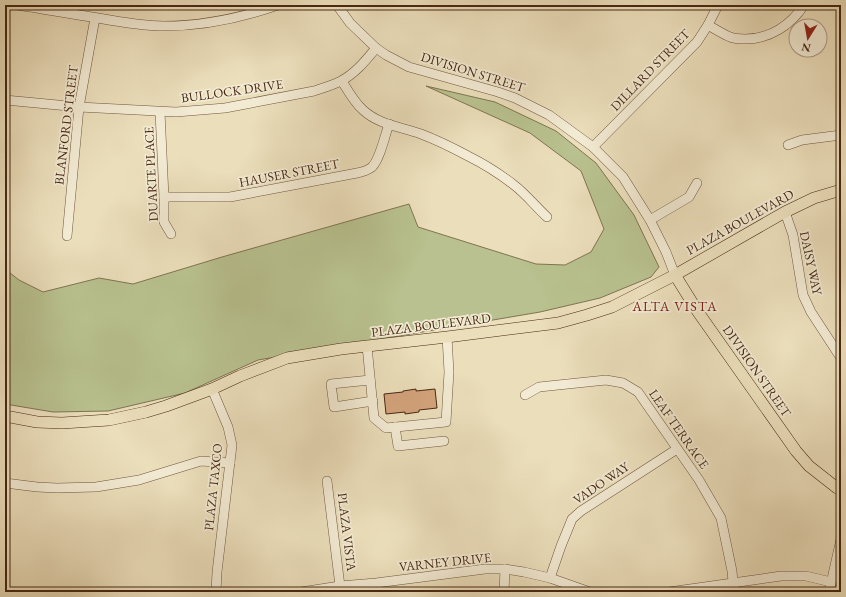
<svg xmlns="http://www.w3.org/2000/svg" width="846" height="597" viewBox="0 0 846 597" font-family="'EB Garamond',serif">
	<rect width="100%" height="100%" fill="#ebdebb"/>
	<filter id="stains"><feTurbulence type="fractalNoise" baseFrequency=".005" numOctaves="4"/><feColorMatrix values="0 0 0 0 .2 0 0 0 0 .09 0 0 0 0 .02 0 0 0 .5 -.17"/></filter>
	<radialGradient id="worn" r=".72"><stop offset=".6" stop-color="#630" stop-opacity="0"/><stop offset="1" stop-color="#630" stop-opacity=".3"/></radialGradient>
	<polygon fill="#b8c18f" stroke="#807451" points="426,86 495,102 556,131 596,163 634,215 659,267 651,277 600,298 540,312 258,360 185,393 108,411 53,412 5,404 5,269 19,280 43,292 99,278 133,284 222,257 409,204 418,227 536,264 565,265 591,252 604,229 581,171 530,133"/>
	<polygon fill="#d3a37b" stroke="#472813" points="416,389 416,391 435,389 437,408 419,410 419,412 405,414 405,412 386,414 384,394 403,392 403,391"/>
	<g fill="none" stroke-linecap="round" stroke-linejoin="round">
		<g stroke="#70563d" stroke-width="10">
			<g id="minor">
				<path d="M17,5c27,4 54,9 81,13 22,4 44,8 66,8 39,0 77,-8 114,-21"/>
				<polyline points="337,5 350,23 376,48 386,55 409,67 498,92 515,98 549,115 593,147 623,177 650,220 666,252 675,275"/>
				<path d="M708,25c7,4 15,9 22,12 5,2 11,2 15,2 25,0 46,-14 59,-34"/>
				<path d="M342,81c6,10 12,21 21,29 16,15 39,17 58,24 16,6 32,14 47,22 16,8 32,18 46,29 12,9 22,22 33,32"/>
				<path d="M5,100l74,7 97,5 49,-4 89,-17c9,-3 19,-6 27,-10 15,-8 25,-21 35,-33"/>
				<polyline points="160,112 164,197 164,222 171,234"/>
				<polyline points="788,145 802,140 841,135"/>
				<polyline points="593,147 697,42 708,25 718,5"/>
				<path d="M164,197h66l127,-24c6,-1 11,-3 15,-6 8,-8 13,-32 17,-43"/>
				<polyline points="785,212 793,235 803,295 811,312 841,358"/>
				<polyline points="650,220 689,197 697,183"/>
				<polyline points="67,236 79,107 95,18"/>
				<polyline points="367,346 374,418 386,428 446,422 449,372 447,337"/>
				<polyline points="370,380 331,384 334,407 373,401"/>
				<polyline points="212,389 228,427 232,445 217,572 216,592"/>
				<polyline points="525,395 539,387 606,380 623,383 638,392 699,480 721,518 732,571 734,592"/>
				<polyline points="395,427 398,446 444,441"/>
				<polyline points="327,481 340,586"/>
				<polyline points="5,483 37,487 57,488 96,487 139,480 201,461 230,463"/>
				<polyline points="550,578 561,546 572,519 581,511 677,449"/>
				<polyline points="301,592 340,586 376,583 485,569 505,569 524,572 550,578 590,592"/>
				<polyline points="504,592 505,569"/>
				<polyline points="669,592 781,576 806,576 831,582"/>
				<polyline points="829,592 841,539"/>
			</g>
		</g>
		<g stroke="#472813" stroke-width="12">
			<g id="major">
				<polyline points="675,275 698,312 796,451 809,466 837,488 841,490"/>
				<polyline points="5,416 37,422 62,423 109,420 146,412 166,406 212,389 240,376 287,358 341,349 447,337 558,323 587,315 612,307 675,275 785,212 814,198 841,190"/>
			</g>
		</g>
		<use href="#minor" stroke="#f2ead3" stroke-width="9"/>
		<use href="#major" stroke="#ebdebb" stroke-width="11"/>
	</g>
	<g text-anchor="middle" dominant-baseline="central" stroke-width="3.5" stroke-linejoin="round" paint-order="stroke">
		<g font-size="13" fill="#472813" stroke="#f2ead3">
			<text transform="translate(650 70) rotate(-46)">DILLARD STREET</text>
			<text transform="translate(473 72) rotate(17)">DIVISION STREET</text>
			<text transform="translate(232 91) rotate(-8)">BULLOCK DRIVE</text>
			<text transform="translate(66 125) rotate(-83)">BLANFORD STREET</text>
			<text transform="translate(289 173) rotate(-11)">HAUSER STREET</text>
			<text transform="translate(151 174) rotate(-93)">DUARTE PLACE</text>
			<text transform="translate(740 222) rotate(-29)">PLAZA BOULEVARD</text>
			<text transform="translate(811 263) rotate(78)">DAISY WAY</text>
			<text transform="translate(431 325) rotate(-7)">PLAZA BOULEVARD</text>
			<text transform="translate(757 371) rotate(55)">DIVISION STREET</text>
			<text transform="translate(679 429) rotate(55)">LEAF TERRACE</text>
			<text transform="translate(601 483) rotate(-34)">VADO WAY</text>
			<text transform="translate(213 487) rotate(-84)">PLAZA TAXCO</text>
			<text transform="translate(347 532) rotate(83)">PLAZA VISTA</text>
			<text transform="translate(445 562) rotate(-6)">VARNEY DRIVE</text>
		</g>
		<g font-size="14" letter-spacing="1" fill="#7a1f14" stroke="#f2ead3">
			<text x="675" y="306">ALTA VISTA</text>
		</g>
	</g>
	<rect width="846" height="597" fill="none" stroke="#ebdebb" stroke-width="20"/>
	<rect x="6" y="6" width="834" height="585" fill="none" stroke="#472813" stroke-width="2"/>
	<rect x="10" y="10" width="826" height="577" fill="none" stroke="#472813"/>
	<g transform="translate(808 38) rotate(191)"><circle r="19" fill="#f2ead3" stroke="#ae9c86"/>
	<path d="M0-3L7 15L0 10L-7 15Z" fill="#8f2418"/>
	<text y="-6" font-size="11" font-weight="bold" text-anchor="middle" fill="#472813">N</text>
	</g>
	<rect width="100%" height="100%" filter="url(#stains)"/>
	<rect width="100%" height="100%" fill="url(#worn)"/>
</svg>
